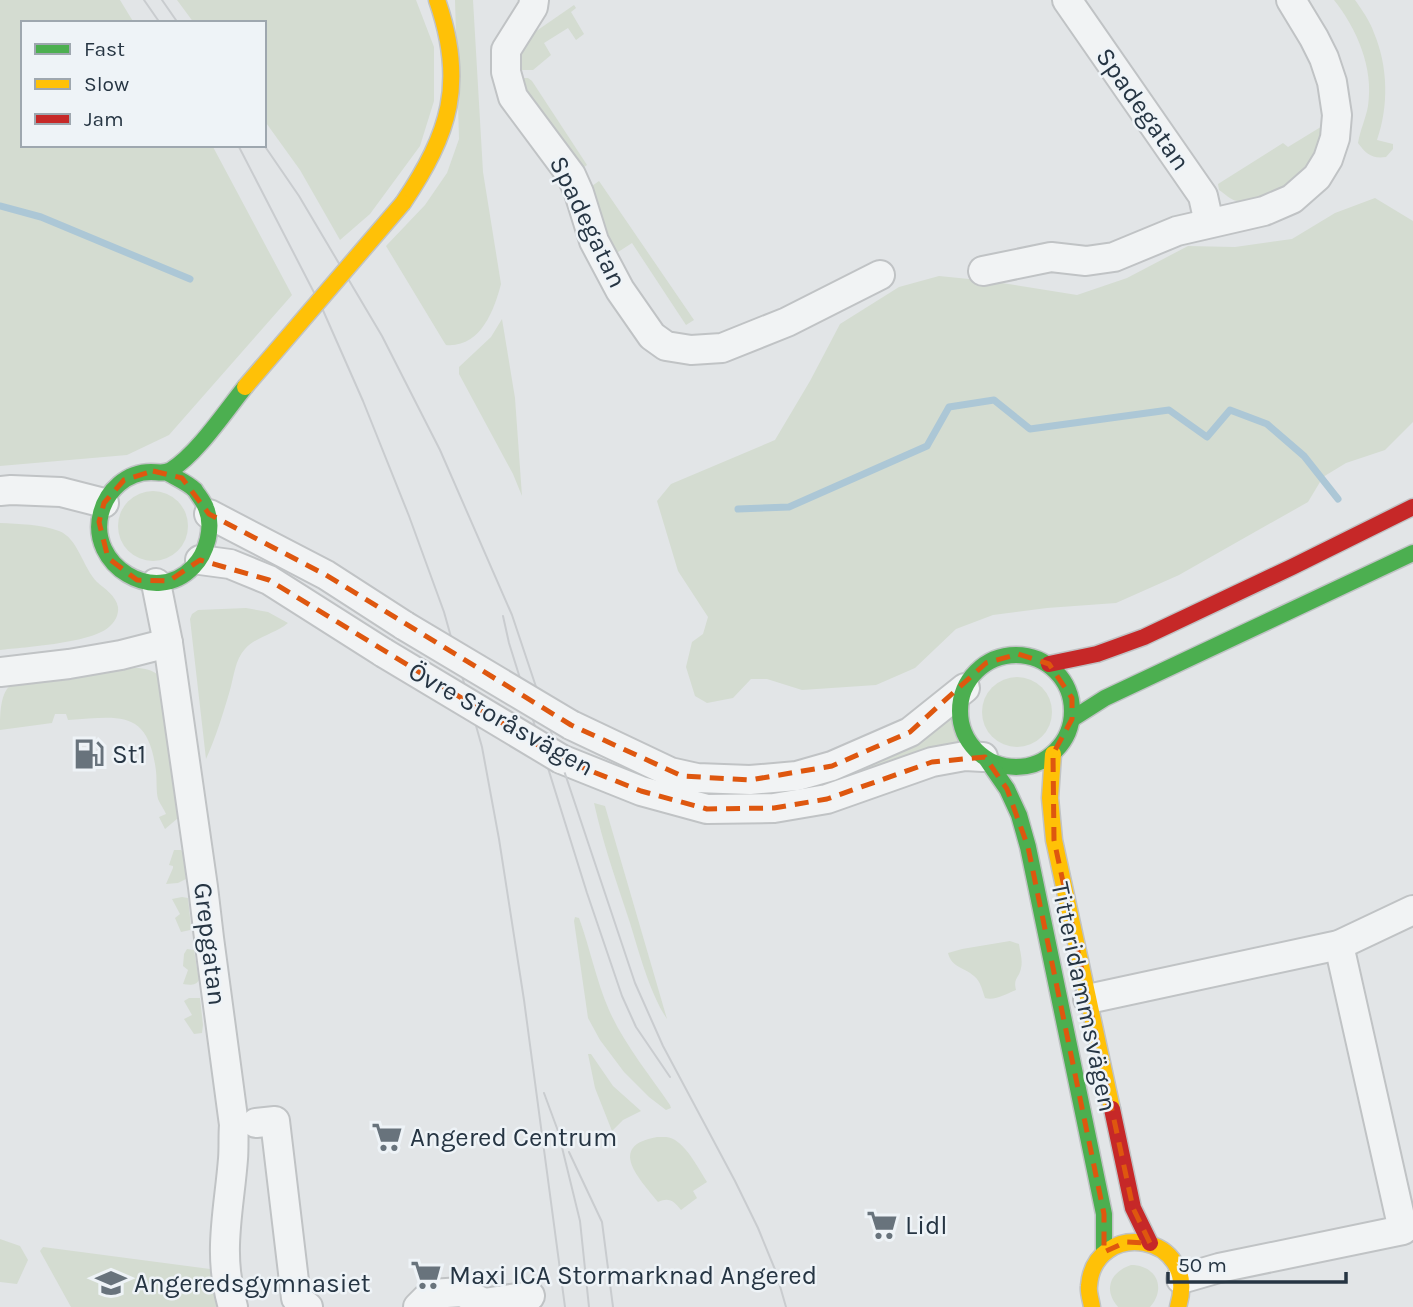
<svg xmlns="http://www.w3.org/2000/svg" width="1413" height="1307" viewBox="0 0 1413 1307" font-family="Karla,sans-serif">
	<rect width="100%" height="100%" fill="#e2e5e7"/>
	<g fill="#d4dcd1">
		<polygon points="0,0 120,0 134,23 23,23 23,145 212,145 292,295 169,435 127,455 0,466"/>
		<polygon points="177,0 416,0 434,47 434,101 420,146 370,214 340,240 300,170 264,120 264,23 194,23"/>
		<path d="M455,0h18l10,172 18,112c-7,27 -21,64 -55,61l-2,-3 -58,-96 39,-41 22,-32 12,-34z"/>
		<path d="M1334,0h21c7,10 15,21 19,33 14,33 15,73 3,107l16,4v5l-7,8c-14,2 -20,-3 -28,-14 2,-13 8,-25 10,-37 6,-38 -11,-77 -34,-106z"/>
		<polygon points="574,5 576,8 571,12 584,34 576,40 568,28 544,43 551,55 533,70 516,70 516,59 532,34"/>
		<polygon points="517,78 528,78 532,81 587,165 581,169"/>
		<path d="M1324,125l3,2c-5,11 -9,25 -16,35 -12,19 -51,45 -74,39 -6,-1 -12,-7 -18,-11l-1,-6 65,-41 5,4z"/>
		<polygon points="599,181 694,320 686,325 632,243 615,254 602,227 592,186"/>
		<polygon points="1375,198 1413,221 1413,422 1385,450 1346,463 1323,477 1308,502 1179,575 1116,603 1047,608 993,615 956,629 915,668 876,685 802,690 767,679 751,679 733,698 707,703 695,696 686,667 692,642 703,634 708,617 678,571 657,501 671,484 775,440 810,381 840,324 899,287 939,276 989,281 1077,295 1127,278 1188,246 1235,247 1292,239 1335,213"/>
		<polygon points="502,319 515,398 522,496 513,474 459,374 459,367 491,337"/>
		<circle cx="153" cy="526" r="35"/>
		<path d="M0,523c19,1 41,1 59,8 19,7 24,37 38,51 8,7 19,14 21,25 1,7 -3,15 -8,19 -16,17 -85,21 -110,24z"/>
		<path d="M246,608l22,4 20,11c-13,11 -31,13 -43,26 -10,11 -11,27 -15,41 -7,24 -14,47 -24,69l-16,-140 2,-5 6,-4z"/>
		<path d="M135,668c10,0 17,2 25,8l19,135 -1,7 -13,11 -6,-12 7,-3c-2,-5 -6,-10 -8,-15 -2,-8 -1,-19 -2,-28 -8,-63 -37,-54 -88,-51l-2,-6h-11l-3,9 -52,7c0,-15 0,-37 11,-45z"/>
		<circle cx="1017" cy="712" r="35"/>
		<polygon points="950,712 956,735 961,748 842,786 735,802 664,785 731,788"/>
		<path d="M594,803l11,3 62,213c-17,-25 -28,-67 -37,-96 -13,-40 -27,-79 -36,-120z"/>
		<polygon points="174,850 181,850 183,852 186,879 178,883 166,884 173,868 173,866 169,865"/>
		<polygon points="182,897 188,898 191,927 190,930 181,932 175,918 180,914 172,899"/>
		<path d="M575,917l4,1c11,30 17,62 30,92 15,34 40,64 61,95l1,3 -5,2 -17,-13 -25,-25 -24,-32 -12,-22 -14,-97z"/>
		<path d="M1010,941l9,3c1,8 4,16 2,24 -2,11 -8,9 -5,22 -10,4 -21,11 -31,8 -3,-8 -4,-16 -11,-22 -10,-9 -22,-8 -26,-23l14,-4z"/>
		<path d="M187,949l7,1 5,30c-3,6 -10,5 -16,4l5,-14 -5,-4 1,-12z"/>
		<polygon points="189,998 200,998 203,1025 202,1033 194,1034 184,1019 192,1015 184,1001"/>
		<polygon points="588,1054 591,1054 613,1086 641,1111 623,1120 612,1131 595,1088"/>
		<path d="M657,1137c6,0 12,-1 18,3 14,9 23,28 32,42l-14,9 4,7 -16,12c-7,-9 -12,-13 -23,-8 -18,-23 -52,-56 -1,-65z"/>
		<polygon points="0,1239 20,1246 28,1260 17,1284 0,1282"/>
		<polygon points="43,1247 210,1269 214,1274 215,1290 213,1292 217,1307 71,1307 40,1251"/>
		<path d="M1131,1265c25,0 36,23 19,42h-32c-15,-17 -8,-35 13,-42z"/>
	</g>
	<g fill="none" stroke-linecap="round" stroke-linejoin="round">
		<g stroke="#acc7d6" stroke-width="7">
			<polyline points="0,206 41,217 190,279"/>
			<polyline points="738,509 789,507 927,446 949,407 994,400 1030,429 1169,410 1207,437 1230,410 1267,424 1304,456 1338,499"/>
		</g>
		<g stroke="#c0c3c5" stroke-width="32">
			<g id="street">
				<polyline points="534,0 533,7 506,50 506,72 513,97 571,175 579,193 594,241 620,290 652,336 666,346 691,350 722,348 787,322 880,275"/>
				<polyline points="1067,0 1203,196 1209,223"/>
				<polyline points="983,271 1051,257 1086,261 1114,257 1177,231 1264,211 1292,199 1317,177 1328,159 1335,138 1337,115 1332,82 1324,58 1314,38 1291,0"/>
				<polyline points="0,491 11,490 61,492 104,503"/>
				<polyline points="209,514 326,575 405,626"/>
				<polyline points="200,560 230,564 269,580 384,653"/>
				<path d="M156,583l12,60 35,244 6,51 25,187c-1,11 0,22 -1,34 -4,52 -16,95 0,148"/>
				<polyline points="0,672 69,664 121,655 168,643"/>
				<polyline points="571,725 670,772 697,778 750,780 797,776 832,766 910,732 965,688"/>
				<polyline points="561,759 641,791 707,809 774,808 827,799 932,762 965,756 983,757"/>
				<polyline points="1088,999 1339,945 1413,910"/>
				<polyline points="256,1123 275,1121 296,1298 308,1307"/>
				<polyline points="1181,1279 1219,1268 1403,1230 1339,945"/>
				<polyline points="418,1307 431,1294 462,1292 484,1303 530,1296"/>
			</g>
		</g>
		<g stroke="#c0c3c5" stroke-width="19">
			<g id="fast">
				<path d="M168,473c8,5 20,10 27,17 3,5 9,12 11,18 8,19 1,45 -13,59 -38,40 -106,-2 -92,-54 6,-23 26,-41 50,-41 7,0 14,2 20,-2 26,-16 54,-58 74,-83"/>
				<circle cx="1016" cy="711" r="56"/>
				<polyline points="1072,719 1105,698 1413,553"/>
				<polyline points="987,760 1007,789 1019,815 1028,847 1104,1214 1104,1252"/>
			</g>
		</g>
		<g stroke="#c0c3c5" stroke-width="19">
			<g id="slow">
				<path d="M403,203c47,-70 63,-120 34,-203"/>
				<polyline points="1053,754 1050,798 1054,840 1112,1109"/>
				<path d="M1092,1307c-1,-7 -4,-15 -3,-21 5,-68 112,-54 89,21"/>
			</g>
		</g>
		<g stroke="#c0c3c5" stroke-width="19">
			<g id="jam">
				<polyline points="1049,664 1097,654 1144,637 1292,567 1413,507"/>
				<polyline points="1112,1109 1133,1208 1150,1243"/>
			</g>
		</g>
		<use href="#street" stroke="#f1f3f4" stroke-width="28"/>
		<use href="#fast" stroke="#4caf50" stroke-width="16"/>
		<use href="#slow" stroke="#ffc107" stroke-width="16"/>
		<use href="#jam" stroke="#c62828" stroke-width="16"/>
		<g stroke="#c9cccf" stroke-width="2">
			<polyline points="144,0 160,23"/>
			<polyline points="162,0 178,23"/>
			<polyline points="238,145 322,308 363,401 409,516 444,612 482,747 499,839 524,1000 565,1307"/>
			<polyline points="264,145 299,196 382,336 440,450 512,615 635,983 663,1046 735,1181 758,1228 776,1272 786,1307"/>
			<polyline points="503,616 509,643 587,893 622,996 636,1027 670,1077"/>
			<polyline points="544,1093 558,1131 580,1221 589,1307"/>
			<polyline points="569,1152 602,1222 613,1307"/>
		</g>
		<g stroke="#c0c3c5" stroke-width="32" stroke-linecap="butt">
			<g id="street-bridge">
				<polyline points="405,626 571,725"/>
				<polyline points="384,653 561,759"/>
			</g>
		</g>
		<g stroke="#c0c3c5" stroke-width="19" stroke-linecap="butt">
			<polyline id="slow-bridge" points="245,387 403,203"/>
		</g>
		<use href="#street-bridge" stroke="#f1f3f4" stroke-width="28"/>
		<use href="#slow-bridge" stroke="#ffc107" stroke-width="16"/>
	</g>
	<path fill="none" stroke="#de570f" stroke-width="5" stroke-dasharray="14 9" stroke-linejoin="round" d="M153,471l29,7 27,36 117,61 245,150 111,51 68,4 82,-14 78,-34 76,-69 32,-9 31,10 23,34v21l-19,35 1,86 79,368 17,35 -24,-1 -22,10v-38l-76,-367 -21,-58 -22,-32 -53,5 -105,37 -53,9 -67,1 -66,-18 -80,-32 -292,-179 -69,-20 -31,21 -32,-1 -29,-22 -9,-36 5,-19 20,-23z"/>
	<defs>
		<g id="fuel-bare" transform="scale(2.415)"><path d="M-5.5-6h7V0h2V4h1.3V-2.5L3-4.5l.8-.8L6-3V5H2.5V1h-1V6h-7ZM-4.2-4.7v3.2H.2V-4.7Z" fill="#68737c" stroke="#eef3f7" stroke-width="2.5" paint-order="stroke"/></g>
		<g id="supermarket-bare" transform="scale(2.415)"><path d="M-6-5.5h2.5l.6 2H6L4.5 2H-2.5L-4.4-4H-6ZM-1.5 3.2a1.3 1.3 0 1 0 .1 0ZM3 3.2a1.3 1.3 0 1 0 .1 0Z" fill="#68737c" stroke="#eef3f7" stroke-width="2.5" paint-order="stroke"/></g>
		<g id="school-bare" transform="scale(2.415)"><path d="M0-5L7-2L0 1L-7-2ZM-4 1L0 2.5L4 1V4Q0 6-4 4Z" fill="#68737c" stroke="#eef3f7" stroke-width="2.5" paint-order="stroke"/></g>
	</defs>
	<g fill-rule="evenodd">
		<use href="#fuel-bare" x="89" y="754"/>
		<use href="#supermarket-bare" x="387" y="1137"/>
		<use href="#supermarket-bare" x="882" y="1225"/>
		<use href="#supermarket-bare" x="426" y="1275"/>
		<use href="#school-bare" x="111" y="1283"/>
	</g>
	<g text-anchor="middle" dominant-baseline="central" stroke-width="5" stroke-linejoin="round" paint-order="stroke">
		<g font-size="26" fill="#263543" stroke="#eef3f7">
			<text transform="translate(1143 109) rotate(55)">Spadegatan</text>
			<text transform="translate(588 222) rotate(64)">Spadegatan</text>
			<text transform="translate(501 719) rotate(29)">Övre Storåsvägen</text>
			<text transform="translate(210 944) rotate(83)">Grepgatan</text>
			<text transform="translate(1084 997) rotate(78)">Titteridammsvägen</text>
		</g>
		<g font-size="26" fill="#263543" stroke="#eef3f7" text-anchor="start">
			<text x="112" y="754">St1</text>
			<text x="410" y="1137">Angered Centrum</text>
			<text x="905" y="1225">Lidl</text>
			<text x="449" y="1275">Maxi ICA Stormarknad Angered</text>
			<text x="134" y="1283">Angeredsgymnasiet</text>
		</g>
	</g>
	<rect x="21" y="21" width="245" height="126" fill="#eef3f7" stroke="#9ea7af" stroke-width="2"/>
	<rect x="35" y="44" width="35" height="10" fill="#4caf50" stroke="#9ea7af" stroke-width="2"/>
	<text x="84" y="56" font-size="21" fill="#263543">Fast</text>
	<rect x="35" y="79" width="35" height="10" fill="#ffc107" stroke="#9ea7af" stroke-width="2"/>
	<text x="84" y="91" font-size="21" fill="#263543">Slow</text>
	<rect x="35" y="114" width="35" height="10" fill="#c62828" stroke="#9ea7af" stroke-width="2"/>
	<text x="84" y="126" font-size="21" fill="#263543">Jam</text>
	<path d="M1168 1272v10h178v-10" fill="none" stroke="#263543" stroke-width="3.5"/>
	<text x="1178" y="1272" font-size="21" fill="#263543" stroke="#eef3f7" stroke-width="5" paint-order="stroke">50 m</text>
</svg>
